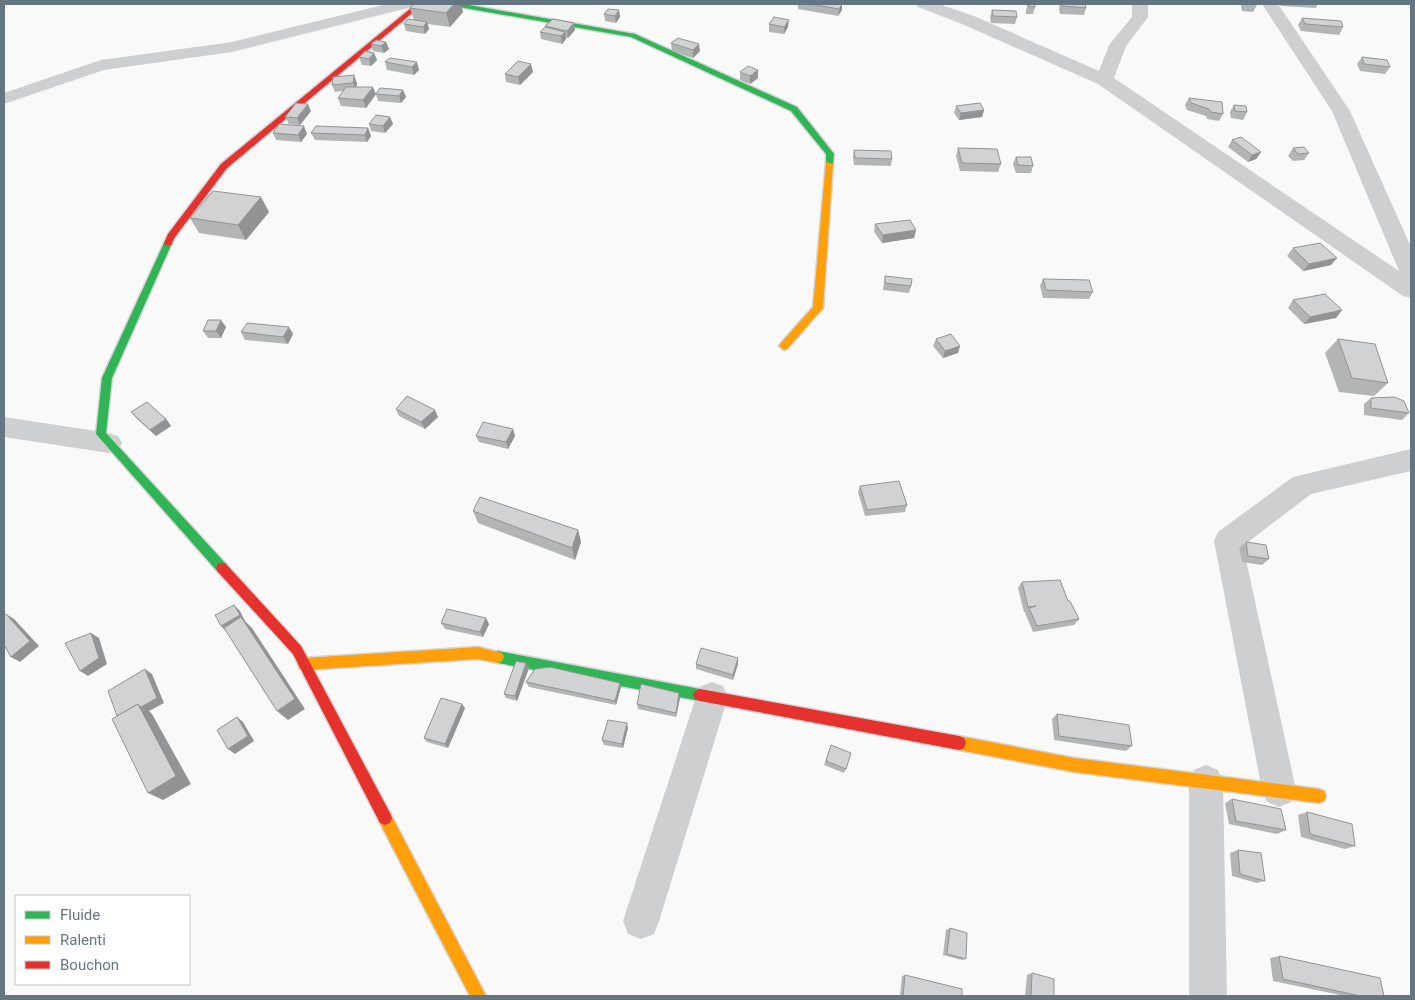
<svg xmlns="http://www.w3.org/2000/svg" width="1415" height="1000" viewBox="0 0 1415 1000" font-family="Roboto,sans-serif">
	<rect width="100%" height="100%" fill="#f9f9f9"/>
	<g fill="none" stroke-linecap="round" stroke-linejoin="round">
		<g stroke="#d5d6d7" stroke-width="3">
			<g id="fast">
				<polygon points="450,4 463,4 635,34 797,107 834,154 833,164 826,166 826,154 791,111 631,37 453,6"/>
				<polygon points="168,240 172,243 112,378 106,433 226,564 228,568 226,572 222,573 218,572 96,434 102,378 164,243"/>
				<polygon points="498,651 700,689 705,691 707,695 705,699 700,701 498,663 494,661 492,657 494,653"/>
			</g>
		</g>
		<g stroke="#d5d6d7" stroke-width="3">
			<g id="slow">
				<polygon points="826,162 833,164 823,308 787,349 784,350 779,346 781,343 813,307"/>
				<polygon points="478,647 502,653 504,657 502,661 498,663 478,659 304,670 299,668 298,664 299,660 304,658"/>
				<polygon points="959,736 1074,758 1319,789 1324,791 1326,796 1324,801 1319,803 1074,772 959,750 954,748 952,743 954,738"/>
				<polygon points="385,811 390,813 486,996 470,996 380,823 378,818 380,813"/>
			</g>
		</g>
		<g stroke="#d5d6d7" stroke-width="3">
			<g id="jam">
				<polygon points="416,4 423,4 227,168 175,237 171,245 165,245 164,243 168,234 221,164"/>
				<polygon points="222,563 226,564 301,646 390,813 392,818 390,823 385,825 380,823 293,654 218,572 216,568 218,564"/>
				<polygon points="700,689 959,736 964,738 966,743 964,748 959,750 700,701 695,699 693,695 695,691"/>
			</g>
		</g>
		<g fill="#cecfd0" fill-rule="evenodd">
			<polygon points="387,4 414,4 412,7 232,52 104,70 4,104 4,93 101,60 232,42"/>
			<polygon points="916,4 939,4 974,16 1099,71 1109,45 1132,17 1132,4 1148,4 1148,17 1126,46 1114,78 1399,271 1332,111 1262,4 1278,4 1350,111 1411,247 1411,298 1403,296 1098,84 962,24 918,7"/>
			<polygon points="4,417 109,433 118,436 122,443 118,450 109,453 4,437"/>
			<polygon points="1411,449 1411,471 1311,494 1243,546 1296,790 1291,802 1279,807 1267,802 1262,790 1214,541 1218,532 1293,477"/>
			<polygon points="712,682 723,686 728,697 659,921 654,934 641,939 628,934 623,921 696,697 701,686"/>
			<polygon points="1206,765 1218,770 1223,782 1227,996 1189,996 1189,782 1194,770"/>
		</g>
		<use href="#fast" fill="#30b455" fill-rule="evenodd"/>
		<use href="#slow" fill="#ff9f0a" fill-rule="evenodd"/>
		<use href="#jam" fill="#e5322d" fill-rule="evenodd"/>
	</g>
	<g fill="#b3b5b5">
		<polygon points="798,4 842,4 842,10 838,16 798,9"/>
		<polygon points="1028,4 1035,7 1033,14 1026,14 1026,10"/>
		<polygon points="1060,4 1085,4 1086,8 1084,15 1060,14 1059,8"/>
		<polygon points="1242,4 1256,4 1257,5 1253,12 1242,11 1241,6"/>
		<polygon points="1280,4 1318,4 1316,8 1281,6"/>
		<polygon points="410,8 463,12 450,27 428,24 429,29 425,34 406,31 404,24 414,20"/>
		<polygon points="619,10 620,17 616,23 605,21 604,14"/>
		<polygon points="992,10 1017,17 1015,24 991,23 990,17"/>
		<polygon points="1302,18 1343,27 1339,35 1301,31 1298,25"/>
		<polygon points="769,24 788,27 784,34 769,32"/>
		<polygon points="545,26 575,30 568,38 566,38 566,39 562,44 541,39 540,32 545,28"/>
		<polygon points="386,42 389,49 384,53 373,51 371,44"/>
		<polygon points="671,43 700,51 693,58 672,51"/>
		<polygon points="374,53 377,60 371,66 362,65 359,57"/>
		<polygon points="1362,57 1390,67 1385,74 1360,71 1357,64"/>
		<polygon points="390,58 419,70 414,75 387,70 385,62"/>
		<polygon points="533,72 520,85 506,82 505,74"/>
		<polygon points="740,72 758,78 750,84 740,80"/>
		<polygon points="333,77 357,83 356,87 376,94 366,108 341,106 338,98 343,91 335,92 332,85"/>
		<polygon points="403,90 406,97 401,103 378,101 376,94"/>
		<polygon points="1189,98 1223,114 1219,121 1207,119 1206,116 1187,110 1185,105"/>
		<polygon points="1234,105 1247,112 1243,120 1231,118 1230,112"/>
		<polygon points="956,106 984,110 982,117 959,120 954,113"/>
		<polygon points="311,111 300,125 289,124 285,117"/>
		<polygon points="390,117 393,124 385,133 371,131 369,124"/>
		<polygon points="368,128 371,136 367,142 315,140 311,133"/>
		<polygon points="273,133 307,134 301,142 276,140"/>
		<polygon points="1232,140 1261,152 1256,159 1248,162 1228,147"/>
		<polygon points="958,148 1001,164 998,172 960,171 956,156"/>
		<polygon points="1293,148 1309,153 1304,160 1293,161 1288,156"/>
		<polygon points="854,150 892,159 891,166 854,165 853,157"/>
		<polygon points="1016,157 1033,166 1031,173 1016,173 1013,164"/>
		<polygon points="269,212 246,240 199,233 190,218"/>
		<polygon points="875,224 916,230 914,238 882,243 874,232"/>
		<polygon points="1293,248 1331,265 1303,271 1287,256"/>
		<polygon points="885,276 911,286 909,293 883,290"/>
		<polygon points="1043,279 1093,292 1089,299 1043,298 1040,286"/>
		<polygon points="1293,300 1342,310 1336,318 1304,324 1288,308"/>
		<polygon points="226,327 221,338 208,338 203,331"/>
		<polygon points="241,332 293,334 288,344 245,340"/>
		<polygon points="936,339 958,353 943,358 933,346"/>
		<polygon points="1338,339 1388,383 1374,396 1339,392 1325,353"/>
		<polygon points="1371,398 1409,413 1402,420 1364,415 1364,404"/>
		<polygon points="396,409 438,417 425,429 399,416"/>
		<polygon points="131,412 166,419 171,426 156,436 137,419"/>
		<polygon points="513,429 515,436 508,449 479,442 476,436"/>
		<polygon points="860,486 907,505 905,512 865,516 858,492"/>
		<polygon points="473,511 578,530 581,542 575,560 478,523"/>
		<polygon points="1246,542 1269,559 1262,565 1242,562 1239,548"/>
		<polygon points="1022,582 1068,601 1079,619 1074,625 1033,632 1025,613 1026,612 1024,612 1018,588"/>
		<polygon points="441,623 489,624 483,637 445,629"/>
		<polygon points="738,658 738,664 733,680 696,669 696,664"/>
		<polygon points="526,663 529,668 517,701 506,698 504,694"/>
		<polygon points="526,682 621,687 616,705 529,687"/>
		<polygon points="680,698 676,717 638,709 637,704"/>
		<polygon points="465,708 448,748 427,742 424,738"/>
		<polygon points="1057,714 1132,746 1126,751 1054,740 1052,719"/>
		<polygon points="628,728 623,748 604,745 602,740"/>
		<polygon points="829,750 846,769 844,773 824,765"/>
		<polygon points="1232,799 1286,830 1277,834 1229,824 1225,803"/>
		<polygon points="1307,812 1355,846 1345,849 1301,837 1298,815"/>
		<polygon points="1238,850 1265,881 1257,883 1232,876 1230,853"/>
		<polygon points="950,928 966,959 962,960 943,955 946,930"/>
		<polygon points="1279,956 1384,996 1345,996 1273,981 1270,958"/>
		<polygon points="1032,973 1054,996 1025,996 1027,975"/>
		<polygon points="905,975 962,996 900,996 902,976"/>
	</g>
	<g fill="#929394">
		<polygon points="454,4 461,4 463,12 450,27 446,13"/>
		<polygon points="842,4 842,10 838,16 839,9"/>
		<polygon points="619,10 620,17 616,23 615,16"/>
		<polygon points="789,20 788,27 784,34 784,27"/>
		<polygon points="427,22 429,29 425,34 423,27"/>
		<polygon points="574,23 575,30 568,38 567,31"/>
		<polygon points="565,32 566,39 562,44 561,36"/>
		<polygon points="386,42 389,49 384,53 381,46"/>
		<polygon points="699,44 700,51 693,58 693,50"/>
		<polygon points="374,53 377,60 371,66 369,59"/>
		<polygon points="417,62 419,70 414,75 412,67"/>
		<polygon points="531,64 533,72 520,85 518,77"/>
		<polygon points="758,70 758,78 750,84 750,76"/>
		<polygon points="354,75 357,83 356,90 353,83"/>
		<polygon points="373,87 376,94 366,108 363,100"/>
		<polygon points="403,90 406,97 401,103 399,96"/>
		<polygon points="308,104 311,111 300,125 297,118"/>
		<polygon points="984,110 982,117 959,120 961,113"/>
		<polygon points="390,117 393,124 385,133 383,126"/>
		<polygon points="304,126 307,134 301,142 298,135"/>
		<polygon points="368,128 371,136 367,142 365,135"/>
		<polygon points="1261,152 1256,159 1248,162 1252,155"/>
		<polygon points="261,197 269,212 246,240 238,225"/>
		<polygon points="916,230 914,238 882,243 883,235"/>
		<polygon points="1337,258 1331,265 1303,271 1309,264"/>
		<polygon points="1342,310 1336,318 1304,324 1310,317"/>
		<polygon points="221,320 226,327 221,338 216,331"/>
		<polygon points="289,327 293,334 288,344 283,337"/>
		<polygon points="960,346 958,353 943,358 945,351"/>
		<polygon points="435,410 438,417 425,429 421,422"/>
		<polygon points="166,419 171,426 156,436 150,430"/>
		<polygon points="513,429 515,436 508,449 506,442"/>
		<polygon points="578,530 581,542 575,560 572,548"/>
		<polygon points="234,605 240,611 245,621 252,628 305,709 288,720 277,711 227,632 221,626"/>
		<polygon points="6,614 14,619 39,646 20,662 11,657"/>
		<polygon points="486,618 489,624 483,637 480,632"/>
		<polygon points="91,633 99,638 107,664 88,676 80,671"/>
		<polygon points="738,658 738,664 733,680 733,675"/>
		<polygon points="526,663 529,668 517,701 515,696"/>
		<polygon points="145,669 152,674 164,703 149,711 152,714 191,784 163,800 148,793 138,704"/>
		<polygon points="620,683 621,687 616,705 615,701"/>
		<polygon points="679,693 680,698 676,717 676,713"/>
		<polygon points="462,704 465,708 448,748 445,744"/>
		<polygon points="237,717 243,722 254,741 235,754 228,749"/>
		<polygon points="627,723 628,728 623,748 622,744"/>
	</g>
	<g fill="#d0d2d3" stroke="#929394">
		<polygon points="414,4 454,4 446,13 410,8"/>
		<polygon points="810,4 842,4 839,9"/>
		<polygon points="1028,4 1035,4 1035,7 1028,6"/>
		<polygon points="1062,4 1085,4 1086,8 1062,6"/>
		<polygon points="608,9 619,10 615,16 604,14"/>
		<polygon points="992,10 1016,11 1017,17 993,16"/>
		<polygon points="774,17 789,20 784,27 769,24"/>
		<polygon points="1302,18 1341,21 1343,27 1305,24"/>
		<polygon points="408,19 427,22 423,27 404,24"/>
		<polygon points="553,19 574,23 567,31 545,26"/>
		<polygon points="545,27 565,32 561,36 540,32"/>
		<polygon points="678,38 699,44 693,50 671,43"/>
		<polygon points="376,40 386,42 381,46 371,44"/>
		<polygon points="365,51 374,53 369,59 359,57"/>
		<polygon points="1362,57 1387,60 1390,67 1364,64"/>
		<polygon points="390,58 417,62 412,67 385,62"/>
		<polygon points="518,61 531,64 518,77 505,74"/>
		<polygon points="748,66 758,70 750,76 740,72"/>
		<polygon points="354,75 353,83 332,85 333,77"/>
		<polygon points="346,87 373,87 363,100 338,98"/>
		<polygon points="380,88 403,90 399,96 376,94"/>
		<polygon points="1189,98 1222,102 1223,114 1211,112 1209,109 1191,103"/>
		<polygon points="296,103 308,104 297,118 285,117"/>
		<polygon points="980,103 984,110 961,113 956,106"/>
		<polygon points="1234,105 1246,106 1247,112 1235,111"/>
		<polygon points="376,115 390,117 383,126 369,124"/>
		<polygon points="279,124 304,126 298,135 273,133"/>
		<polygon points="316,126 368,128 365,135 311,133"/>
		<polygon points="1241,137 1261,152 1252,155 1232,140"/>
		<polygon points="1304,147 1309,153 1298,154 1293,148"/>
		<polygon points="958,148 997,149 1001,164 962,163"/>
		<polygon points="854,150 891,151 892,159 855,158"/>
		<polygon points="1016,157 1031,157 1033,166 1018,165"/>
		<polygon points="213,191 261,197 238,225 190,218"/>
		<polygon points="910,220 916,230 883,235 875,224"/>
		<polygon points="1320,243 1337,258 1309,264 1293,248"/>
		<polygon points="885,276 912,279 911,286 885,283"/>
		<polygon points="1043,279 1089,280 1093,292 1046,290"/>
		<polygon points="1325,294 1342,310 1310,317 1293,300"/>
		<polygon points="208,320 221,320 216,331 203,331"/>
		<polygon points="247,323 289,327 283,337 241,332"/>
		<polygon points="951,334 960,346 945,351 936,339"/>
		<polygon points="1338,339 1375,344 1388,383 1352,378"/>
		<polygon points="407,396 435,410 421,422 396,409"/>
		<polygon points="1394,397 1404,401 1409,413 1371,408 1371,398"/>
		<polygon points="147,402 166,419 150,430 131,412"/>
		<polygon points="483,422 513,429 506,442 476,436"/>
		<polygon points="899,481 907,505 867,510 860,486"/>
		<polygon points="480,497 578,530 572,548 473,511"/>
		<polygon points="1246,542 1266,545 1269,559 1248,556"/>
		<polygon points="1060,580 1068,601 1070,601 1079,619 1037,626 1029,608 1036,606 1028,607 1022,582"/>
		<polygon points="234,605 240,615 221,626 215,615"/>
		<polygon points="447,609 486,618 480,632 441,623"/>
		<polygon points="6,614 30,641 11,657 4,645 4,615"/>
		<polygon points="241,617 295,699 277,711 224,628"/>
		<polygon points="91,633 99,658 80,671 65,643"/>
		<polygon points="701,648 738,658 733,675 696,664"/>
		<polygon points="516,661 526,663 515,696 504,694"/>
		<polygon points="550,667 620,683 615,701 526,682 535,669"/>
		<polygon points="145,669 157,698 141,707 138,704 117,716 108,691"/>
		<polygon points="641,684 679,693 676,713 637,704"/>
		<polygon points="441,698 462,704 445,744 424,738"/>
		<polygon points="138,704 176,776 148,793 112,719"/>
		<polygon points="1057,714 1129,725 1132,746 1059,736"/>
		<polygon points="237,717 248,736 228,749 217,730"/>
		<polygon points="608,720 627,723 622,744 602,740"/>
		<polygon points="831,745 851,753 846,769 826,761"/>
		<polygon points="1232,799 1281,809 1286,830 1236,821"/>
		<polygon points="1307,812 1352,824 1355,846 1310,834"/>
		<polygon points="1238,850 1261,853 1265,881 1240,874"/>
		<polygon points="950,928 967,933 966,959 947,954"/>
		<polygon points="1279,956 1380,978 1384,996 1360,996 1283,979"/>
		<polygon points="1032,973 1054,979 1054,996 1031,996"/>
		<polygon points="905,975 962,989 962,996 903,996"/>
	</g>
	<rect width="1415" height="1000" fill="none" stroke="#657683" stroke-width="10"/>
	<rect x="15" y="895" width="175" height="90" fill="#ffffff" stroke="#c1c8cd"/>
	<rect x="25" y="911" width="25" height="8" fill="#30b455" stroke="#c1c8cd"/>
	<text x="60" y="920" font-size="15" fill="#657683">Fluide</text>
	<rect x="25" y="936" width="25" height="8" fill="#ff9f0a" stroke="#c1c8cd"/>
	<text x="60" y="945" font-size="15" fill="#657683">Ralenti</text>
	<rect x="25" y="961" width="25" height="8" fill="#e5322d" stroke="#c1c8cd"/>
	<text x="60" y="970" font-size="15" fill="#657683">Bouchon</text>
</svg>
